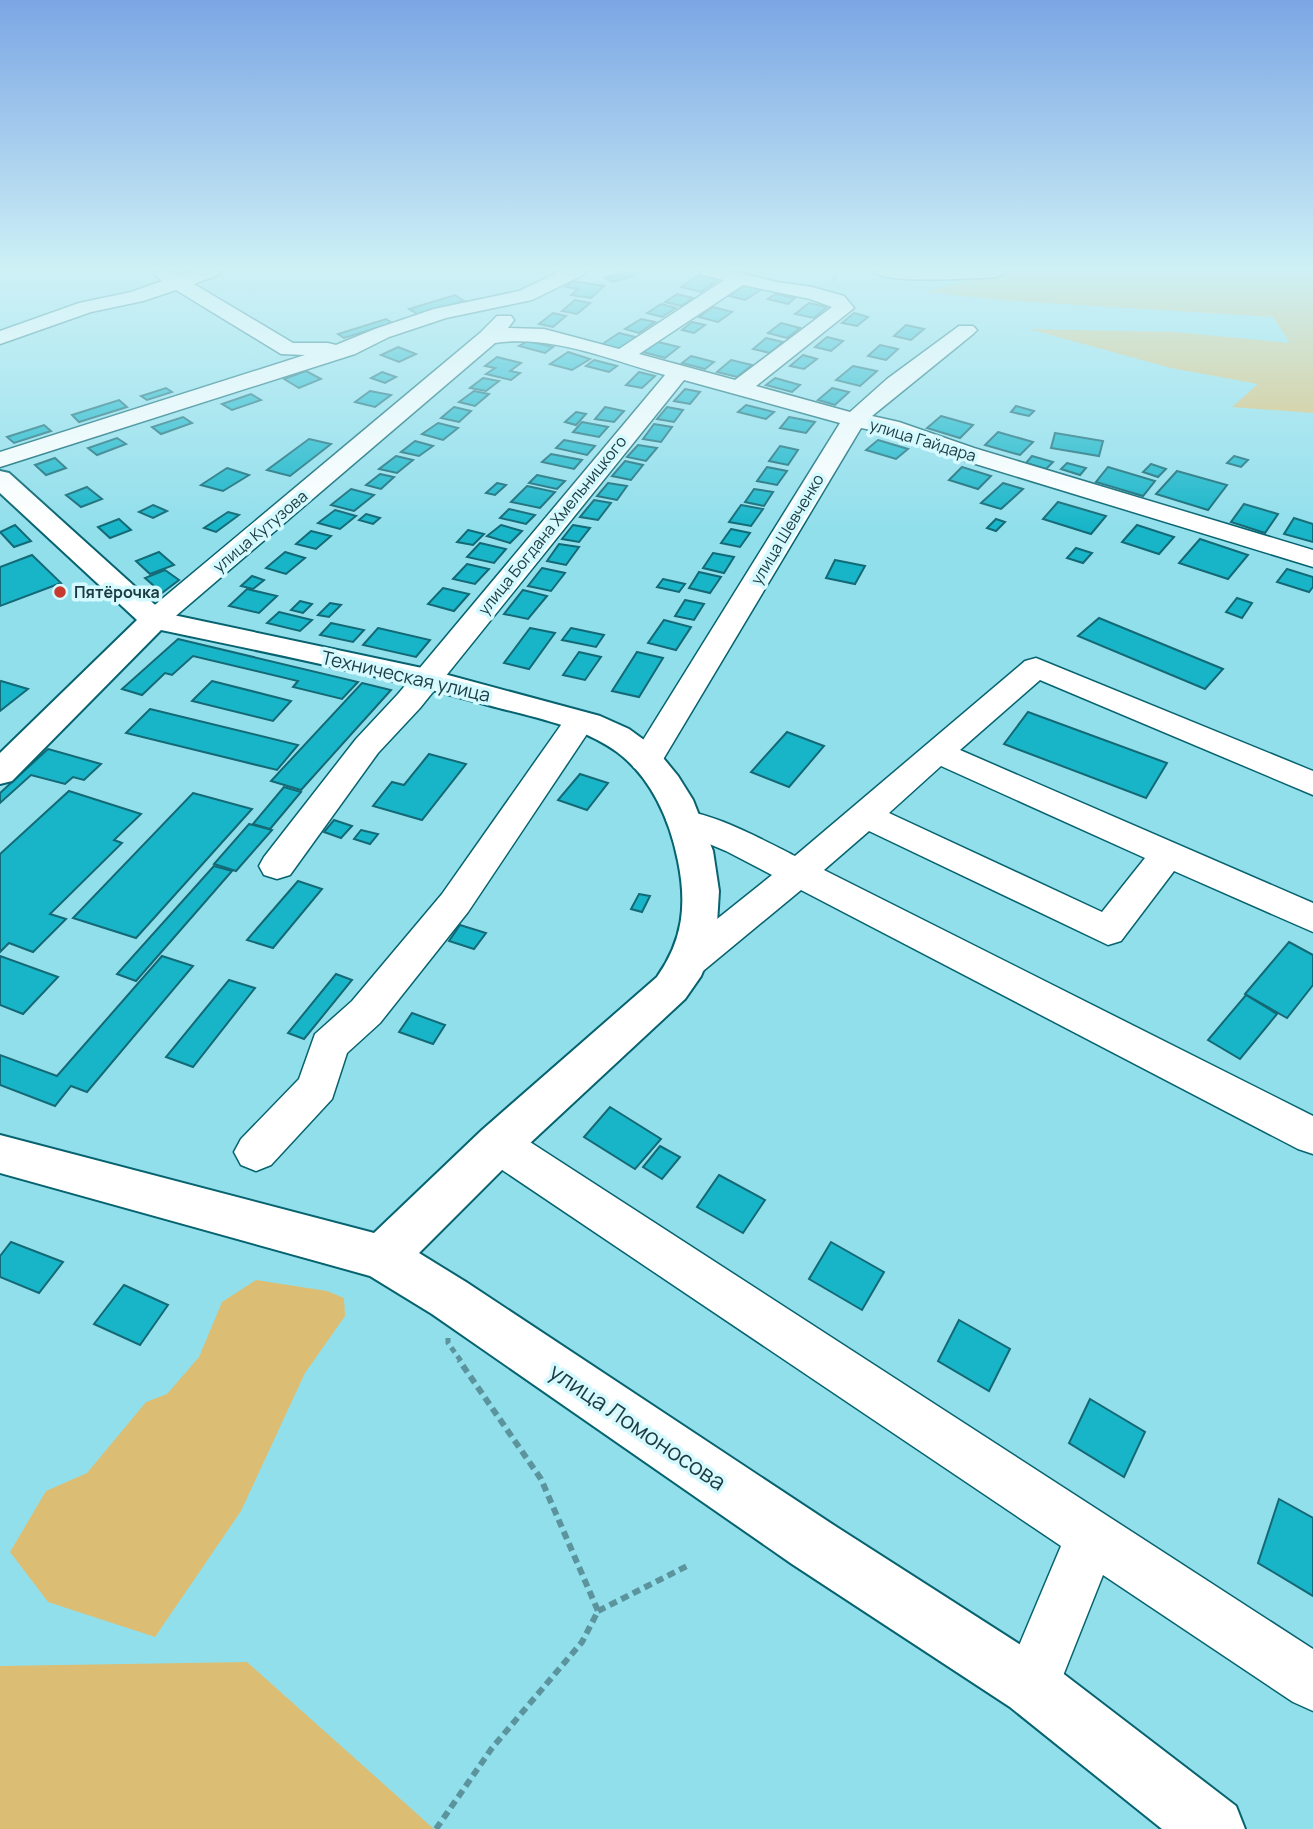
<svg xmlns="http://www.w3.org/2000/svg" width="1313" height="1829" viewBox="0 0 1313 1829" font-family="Manrope,sans-serif">
	<rect width="100%" height="100%" fill="#92dfec"/>
	<g fill="#dbbe73">
		<polygon points="1004,271 1313,271 1313,413 1232,407 1258,384 1171,368 1029,329 1176,332 1290,343 1273,317 1002,300 926,292"/>
		<polygon points="256,1280 327,1291 344,1298 345,1316 305,1373 241,1511 155,1637 48,1602 10,1552 46,1491 87,1473 146,1402 167,1394 199,1357 222,1302"/>
		<polygon points="247,1662 434,1829 0,1829 0,1666"/>
	</g>
	<g fill="#18b5c9" stroke="#136975" stroke-width="2">
		<polygon points="624,272 633,276 613,282 605,278"/>
		<polygon points="699,275 719,279 701,292 681,287"/>
		<polygon points="573,281 604,286 591,298 571,295 578,289 566,287"/>
		<polygon points="745,285 762,289 745,300 729,296"/>
		<polygon points="677,294 693,298 681,306 665,302"/>
		<polygon points="775,294 795,298 788,304 768,299"/>
		<polygon points="455,295 464,301 419,315 409,309"/>
		<polygon points="575,300 590,303 577,314 562,311"/>
		<polygon points="809,303 827,307 814,318 795,314"/>
		<polygon points="661,304 676,308 662,317 647,313"/>
		<polygon points="713,307 732,312 718,322 699,317"/>
		<polygon points="553,313 566,316 553,327 539,324"/>
		<polygon points="854,313 868,317 857,326 842,323"/>
		<polygon points="386,319 392,323 344,338 338,334"/>
		<polygon points="641,319 655,322 639,333 625,329"/>
		<polygon points="692,322 705,325 694,333 682,330"/>
		<polygon points="781,323 800,328 787,338 768,333"/>
		<polygon points="906,325 924,329 911,340 894,336"/>
		<polygon points="619,333 639,338 621,350 601,345"/>
		<polygon points="827,337 843,341 831,351 815,347"/>
		<polygon points="766,338 783,342 770,353 753,349"/>
		<polygon points="528,341 553,347 545,353 519,346"/>
		<polygon points="658,342 679,347 665,358 643,352"/>
		<polygon points="880,345 898,349 886,360 868,356"/>
		<polygon points="398,347 416,354 399,362 381,355"/>
		<polygon points="568,352 590,359 572,370 550,364"/>
		<polygon points="803,355 817,359 804,369 790,366"/>
		<polygon points="691,356 714,362 705,369 682,363"/>
		<polygon points="497,357 521,363 510,371 520,373 511,380 486,374 495,368 485,366"/>
		<polygon points="594,360 617,366 609,372 586,366"/>
		<polygon points="731,360 752,365 737,377 717,372"/>
		<polygon points="853,366 877,371 860,386 836,380"/>
		<polygon points="306,371 321,379 299,388 284,379"/>
		<polygon points="382,372 396,377 385,383 371,378"/>
		<polygon points="639,372 655,376 642,388 626,385"/>
		<polygon points="483,378 499,381 486,391 470,388"/>
		<polygon points="775,378 800,385 792,392 766,385"/>
		<polygon points="166,388 172,392 147,400 141,396"/>
		<polygon points="832,388 849,392 835,405 818,400"/>
		<polygon points="685,389 700,392 690,404 674,401"/>
		<polygon points="370,391 391,395 375,407 355,402"/>
		<polygon points="474,391 489,394 475,406 459,402"/>
		<polygon points="251,394 261,400 232,410 222,404"/>
		<polygon points="119,400 127,407 79,422 72,415"/>
		<polygon points="746,405 774,412 766,419 738,412"/>
		<polygon points="1016,406 1034,411 1029,416 1011,412"/>
		<polygon points="454,407 471,411 459,422 441,418"/>
		<polygon points="605,407 624,411 614,422 595,419"/>
		<polygon points="667,407 683,410 674,422 657,419"/>
		<polygon points="576,412 586,414 576,425 565,422"/>
		<polygon points="941,416 973,425 960,438 927,428"/>
		<polygon points="183,417 192,423 161,434 152,427"/>
		<polygon points="789,417 815,422 806,433 780,428"/>
		<polygon points="582,422 608,427 599,437 573,432"/>
		<polygon points="438,423 458,428 443,440 422,434"/>
		<polygon points="654,424 672,427 661,442 643,439"/>
		<polygon points="44,425 51,431 14,443 7,437"/>
		<polygon points="998,432 1033,442 1020,455 985,445"/>
		<polygon points="1055,433 1103,441 1099,456 1051,448"/>
		<polygon points="117,438 126,444 97,455 88,448"/>
		<polygon points="309,439 331,444 290,476 267,470"/>
		<polygon points="564,440 595,446 587,455 556,448"/>
		<polygon points="878,440 908,449 896,459 866,450"/>
		<polygon points="415,441 433,446 419,456 401,452"/>
		<polygon points="638,445 657,448 646,461 627,457"/>
		<polygon points="780,446 798,450 788,465 769,461"/>
		<polygon points="551,454 582,460 574,469 542,462"/>
		<polygon points="396,456 413,460 397,473 379,469"/>
		<polygon points="1032,456 1053,462 1046,469 1026,463"/>
		<polygon points="1234,456 1248,460 1241,467 1227,463"/>
		<polygon points="55,458 66,468 46,475 35,465"/>
		<polygon points="625,461 643,465 631,480 612,476"/>
		<polygon points="1067,463 1086,468 1080,475 1061,469"/>
		<polygon points="1151,464 1166,469 1158,477 1143,472"/>
		<polygon points="767,467 787,471 777,485 757,481"/>
		<polygon points="962,467 991,476 978,489 949,480"/>
		<polygon points="1108,467 1155,481 1143,496 1096,482"/>
		<polygon points="227,468 249,475 223,491 201,485"/>
		<polygon points="1177,471 1227,485 1208,510 1156,494"/>
		<polygon points="380,474 394,477 381,489 366,485"/>
		<polygon points="537,475 565,481 557,489 529,483"/>
		<polygon points="497,483 506,485 495,495 486,493"/>
		<polygon points="608,483 627,486 617,500 597,496"/>
		<polygon points="1003,483 1023,489 1001,509 981,503"/>
		<polygon points="527,486 555,492 540,508 511,502"/>
		<polygon points="87,487 102,499 81,507 66,495"/>
		<polygon points="351,489 374,495 354,511 331,505"/>
		<polygon points="754,489 773,492 764,506 745,502"/>
		<polygon points="594,500 611,503 598,520 580,517"/>
		<polygon points="1058,502 1106,516 1091,534 1043,519"/>
		<polygon points="1244,504 1278,514 1265,533 1231,522"/>
		<polygon points="153,505 167,511 153,518 139,512"/>
		<polygon points="741,505 763,509 751,526 729,522"/>
		<polygon points="509,509 535,515 526,524 500,518"/>
		<polygon points="335,510 356,516 340,529 318,523"/>
		<polygon points="228,512 239,515 216,532 204,528"/>
		<polygon points="366,514 380,518 373,524 359,520"/>
		<polygon points="1294,518 1313,524 1313,542 1284,534"/>
		<polygon points="119,519 131,530 110,538 98,527"/>
		<polygon points="996,519 1005,522 996,531 987,528"/>
		<polygon points="15,525 31,541 14,547 0,532"/>
		<polygon points="501,525 522,531 510,543 487,536"/>
		<polygon points="573,525 590,528 579,542 562,539"/>
		<polygon points="1137,525 1174,537 1159,554 1122,542"/>
		<polygon points="731,529 750,533 740,547 721,543"/>
		<polygon points="468,530 484,534 473,545 457,542"/>
		<polygon points="311,531 331,536 316,549 296,544"/>
		<polygon points="1200,539 1248,555 1228,579 1179,563"/>
		<polygon points="480,543 506,549 494,563 467,557"/>
		<polygon points="559,544 579,547 566,565 547,561"/>
		<polygon points="1076,548 1092,553 1083,563 1067,558"/>
		<polygon points="159,552 174,565 150,574 136,561"/>
		<polygon points="285,552 305,558 286,574 266,568"/>
		<polygon points="713,553 734,557 724,573 703,568"/>
		<polygon points="32,555 61,583 0,606 0,567"/>
		<polygon points="835,560 865,566 855,584 826,578"/>
		<polygon points="467,564 489,569 475,584 453,579"/>
		<polygon points="542,568 565,573 551,591 528,586"/>
		<polygon points="1287,569 1313,577 1313,587 1309,592 1277,582"/>
		<polygon points="165,570 179,580 162,593 145,578"/>
		<polygon points="699,572 721,577 710,593 689,588"/>
		<polygon points="252,576 264,580 253,589 241,586"/>
		<polygon points="663,579 685,584 679,592 657,587"/>
		<polygon points="443,588 469,594 454,611 428,604"/>
		<polygon points="247,589 277,596 259,613 229,606"/>
		<polygon points="523,590 547,596 528,619 504,614"/>
		<polygon points="1237,598 1252,603 1242,618 1226,612"/>
		<polygon points="685,600 704,604 694,620 675,616"/>
		<polygon points="300,601 312,604 303,613 291,610"/>
		<polygon points="330,603 341,605 329,617 318,615"/>
		<polygon points="279,612 312,620 300,631 267,623"/>
		<polygon points="1099,618 1223,669 1205,689 1078,636"/>
		<polygon points="664,620 691,627 676,650 648,643"/>
		<polygon points="331,623 364,630 353,642 320,635"/>
		<polygon points="378,628 430,640 416,657 363,645"/>
		<polygon points="530,628 555,633 529,669 504,663"/>
		<polygon points="571,628 604,635 596,647 562,640"/>
		<polygon points="178,639 358,682 342,699 293,687 298,681 193,656 172,675 165,673 142,695 122,689"/>
		<polygon points="579,652 601,657 585,680 563,675"/>
		<polygon points="637,652 663,658 639,697 612,691"/>
		<polygon points="1,681 28,689 0,711 0,682"/>
		<polygon points="212,681 291,701 273,721 192,701"/>
		<polygon points="362,683 391,690 301,790 271,781"/>
		<polygon points="150,709 298,745 277,770 126,733"/>
		<polygon points="1028,712 1167,763 1146,798 1004,744"/>
		<polygon points="787,732 824,746 789,787 751,772"/>
		<polygon points="48,749 101,764 84,780 73,777 65,784 31,775 0,803 0,793"/>
		<polygon points="429,754 466,764 422,820 373,806 392,782 404,785"/>
		<polygon points="580,774 608,783 587,810 558,800"/>
		<polygon points="284,787 301,792 270,829 253,824"/>
		<polygon points="69,791 141,814 114,840 122,843 50,914 66,919 33,952 9,943 0,952 0,854"/>
		<polygon points="193,793 252,809 136,938 73,918"/>
		<polygon points="334,820 352,826 341,838 324,832"/>
		<polygon points="249,824 272,830 236,871 214,864"/>
		<polygon points="361,830 378,834 370,844 354,839"/>
		<polygon points="214,866 232,871 136,981 117,974"/>
		<polygon points="298,881 322,889 273,948 247,940"/>
		<polygon points="639,894 650,896 642,912 631,909"/>
		<polygon points="460,925 486,933 474,949 449,941"/>
		<polygon points="1289,942 1313,955 1313,985 1287,1018 1245,994"/>
		<polygon points="0,956 58,977 23,1014 0,1005"/>
		<polygon points="162,956 193,966 87,1092 71,1086 55,1106 0,1085 0,1055 57,1076"/>
		<polygon points="336,974 352,980 304,1039 288,1033"/>
		<polygon points="229,980 255,988 193,1067 166,1057"/>
		<polygon points="1246,995 1277,1014 1240,1059 1208,1040"/>
		<polygon points="412,1013 445,1025 433,1044 399,1032"/>
		<polygon points="610,1107 661,1139 635,1169 584,1137"/>
		<polygon points="660,1146 680,1157 662,1179 643,1167"/>
		<polygon points="719,1175 765,1200 743,1233 697,1207"/>
		<polygon points="11,1242 63,1262 39,1293 0,1277 0,1256"/>
		<polygon points="831,1242 884,1272 862,1310 809,1279"/>
		<polygon points="124,1285 168,1305 140,1345 94,1324"/>
		<polygon points="959,1320 1010,1349 989,1391 938,1361"/>
		<polygon points="1090,1399 1145,1432 1124,1477 1069,1443"/>
		<polygon points="1279,1499 1313,1518 1313,1596 1258,1563"/>
	</g>
	<g fill="none" stroke-linecap="round" stroke-linejoin="round">
		<g stroke="#06636f" stroke-width="3">
			<g id="minor">
				<polygon points="159,271 171,271 180,275 193,271 221,271 218,275 194,284 293,343 328,343 336,345 375,329 434,309 519,291 561,271 586,271 583,275 532,300 446,318 389,337 355,354 0,467 0,452 305,355 281,354 176,290 143,301 91,312 0,344 0,331 79,303 131,292 162,281 155,275"/>
				<path d="M700,271h32l45,11 35,5 32,9 10,12 -98,78 94,26 37,-33 72,-53h14l4,4 -4,4 -101,82 27,6 75,26 339,102v17l-357,-109 -70,-25 -25,-5 -203,340 -12,4 -12,-4 -4,-7 210,-338 -156,-43 -264,328 -42,45 -88,122 -13,4 -13,-4 -5,-9 5,-9 92,-118 42,-45 267,-319c-54,-15 -115,-41 -170,-32l-331,283 -10,3 -10,-3 -4,-6 4,-6 336,-281 17,-17h14l3,4 -6,8 36,1 75,20 105,-69 -21,-5zM743,285l67,14 22,8 -97,73 -96,-26z"/>
				<path d="M873,271h134l-10,6c-21,1 -113,8 -124,-6z"/>
				<path d="M1036,658l277,113v24l-273,-115 -80,70 353,153v29l-139,-61 -53,70 -13,4 -239,-114 -45,39 489,246v38l-15,-5 -497,-259 -98,81 -13,4 -13,-4 -6,-10 6,-10 95,-76 -46,-24 -55,-23 -5,-8 5,-8c28,-8 96,30 124,44l230,-195zM941,766l204,92 -43,54 -213,-99z"/>
				<polygon points="579,712 590,715 595,722 468,912 380,1023 347,1053 332,1099 271,1165 256,1171 241,1165 234,1152 241,1139 299,1079 315,1034 352,1001 442,894 568,715"/>
				<polygon points="498,1126 513,1131 1313,1649 1313,1711 1293,1702 1103,1575 1051,1706 1031,1715 1011,1706 1002,1686 1061,1546 483,1157 477,1144 483,1131"/>
			</g>
		</g>
		<g stroke="#06636f" stroke-width="4">
			<path id="major" d="M0,471l9,2 155,140 258,55 178,48 29,13 26,19 23,28 15,24 20,51 6,40 -3,49 -15,36 -16,23 -171,159 -95,95 47,29 366,242 220,141 184,141 9,23h-83l-152,-122 -218,-143 -360,-250 -62,-38 -370,-103v-38l374,98 108,-103 175,-153c26,-37 30,-72 21,-116 -8,-41 -27,-84 -61,-109 -37,-27 -86,-35 -129,-47 -108,-30 -218,-52 -327,-75l-149,151 -12,3v-31l137,-133 -137,-127z"/>
		</g>
		<polyline stroke="#5c949d" stroke-width="2.5" stroke-dasharray="3.5 2" stroke-linecap="butt" points="833,281 837,271"/>
		<polyline stroke="#5c949d" stroke-width="5" stroke-dasharray="6 4.5" stroke-linecap="butt" points="448,1338 448,1343 461,1361"/>
		<g stroke="#5c949d" stroke-width="6" stroke-dasharray="8 5" stroke-linecap="butt">
			<polyline points="598,1611 687,1566"/>
			<polyline points="436,1829 492,1748 582,1642 598,1611 541,1479 459,1360"/>
		</g>
		<use href="#minor" fill="#fff" fill-rule="evenodd"/>
		<use href="#major" fill="#fff" fill-rule="evenodd"/>
	</g>
	<linearGradient id="sky" x2="0" y2="1"><stop stop-color="#7ba6e4"/><stop offset="0.51" stop-color="#cef1f6"/><stop offset="1" stop-color="#cef1f6" stop-opacity="0"/></linearGradient>
	<rect width="1313" height="527" fill="url(#sky)"/>
	<circle fill="#c73a2e" stroke="#d4f9ff" stroke-width="2.5" cx="60" cy="592" r="7"/>
	<g text-anchor="middle" dominant-baseline="central" stroke-width="7" stroke-linejoin="round" paint-order="stroke">
		<g font-size="16" fill="#1b3b40" stroke="#d4f9ff">
			<text transform="translate(923 440) rotate(17)">улица Гайдара</text>
			<text transform="translate(552 525) rotate(-51)">улица Богдана Хмельницкого</text>
			<text transform="translate(787 529) rotate(-59)">улица Шевченко</text>
			<text transform="translate(260 531) rotate(-40)">улица Кутузова</text>
		</g>
		<g font-size="16" font-weight="bold" fill="#1b3b40" stroke="#d4f9ff" text-anchor="start">
			<text x="74" y="592">Пятёрочка</text>
		</g>
		<g font-size="19" fill="#1b3b40" stroke="#d4f9ff">
			<text transform="translate(406 676) rotate(13)">Техническая улица</text>
		</g>
		<g font-size="23" fill="#1b3b40" stroke="#d4f9ff">
			<text transform="translate(638 1426) rotate(34)">улица Ломоносова</text>
		</g>
	</g>
</svg>
